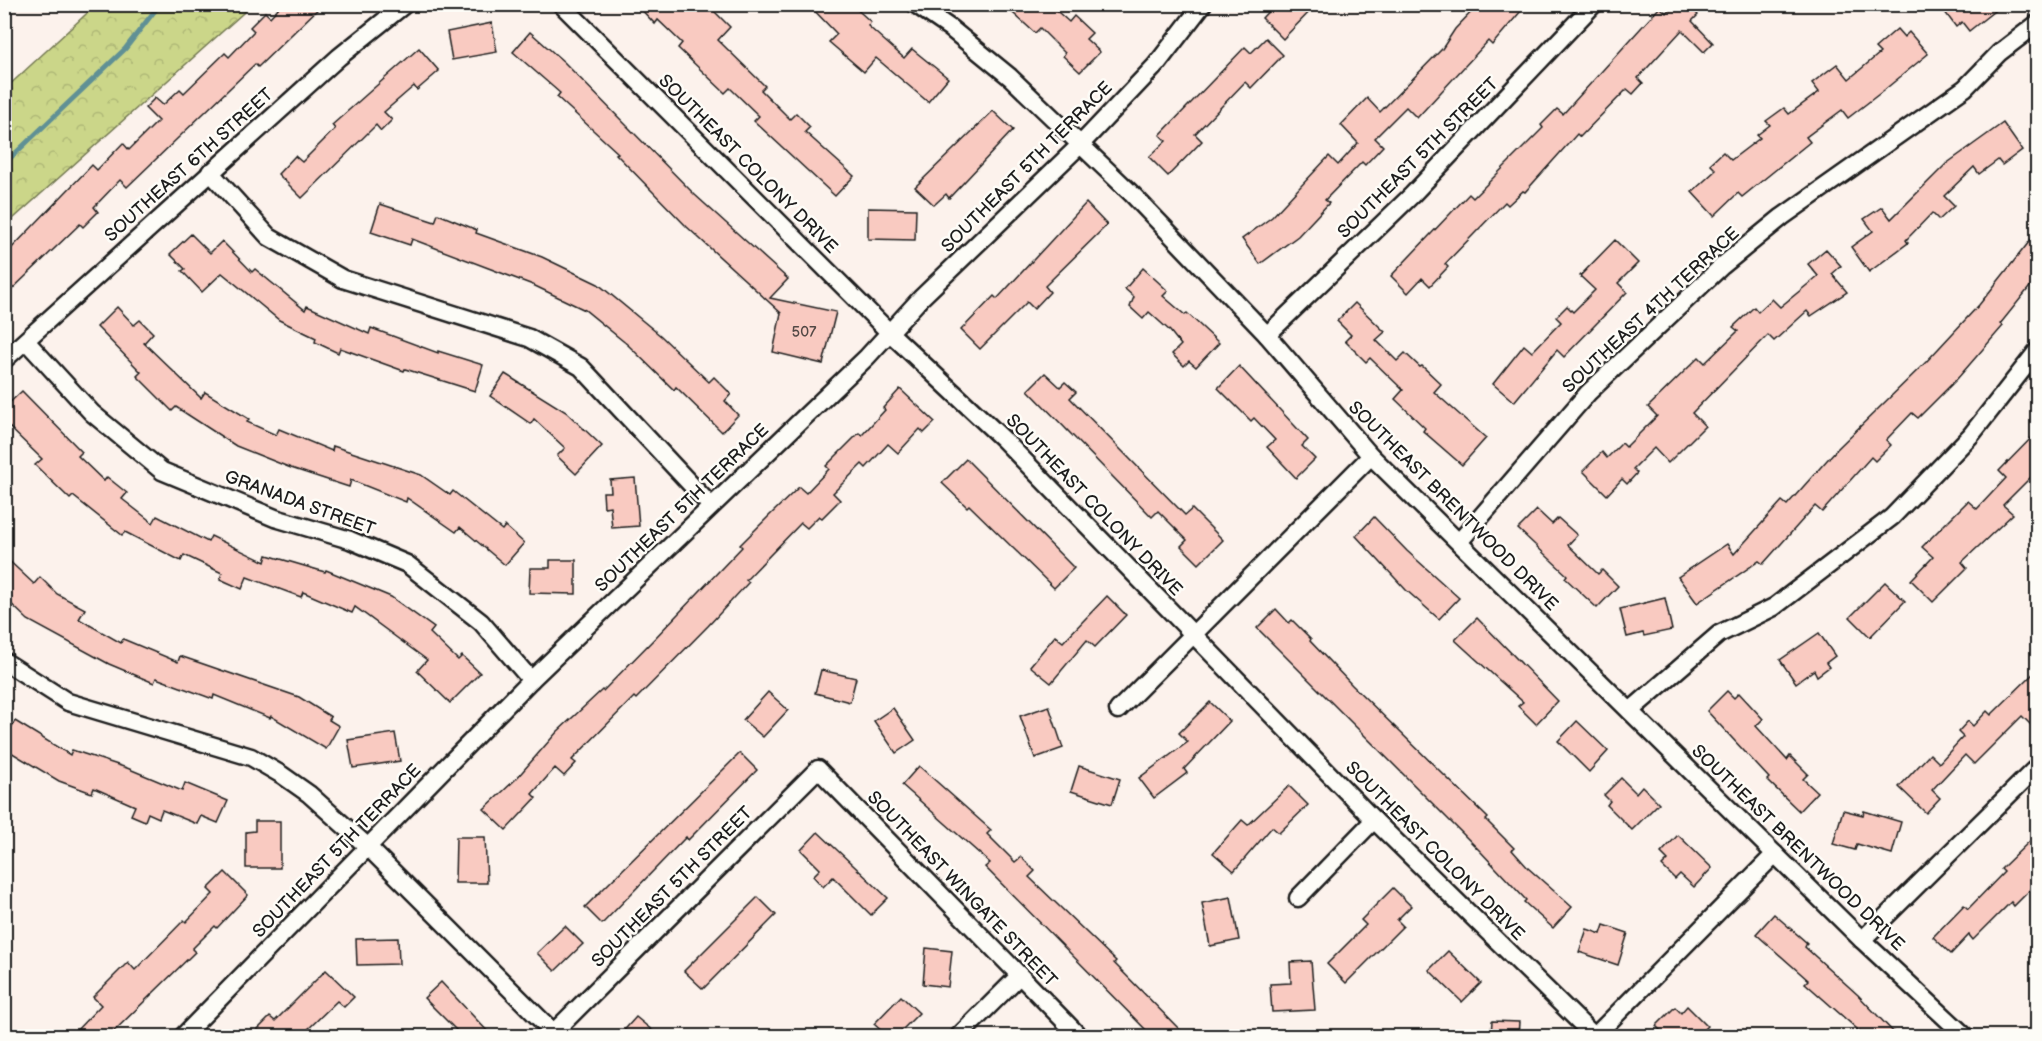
<svg xmlns="http://www.w3.org/2000/svg" width="2042" height="1041" viewBox="0 0 2042 1041" font-family="'Balsamiq Sans',sans-serif">
	<defs>
		<pattern id="forest-crowns" width="20" height="18" patternUnits="userSpaceOnUse" patternTransform="scale(1.5)"><rect width="20" height="18" fill="#cbd689"/><path d="M2 6a3 3 0 1 1 6 0M12 15a3 3 0 1 1 6 0" fill="none" stroke="#aeb776"/></pattern>
	</defs>
	<rect width="100%" height="100%" fill="#fcf2ec"/>
	<filter id="ink" filterUnits="userSpaceOnUse"><feTurbulence type="fractalNoise" baseFrequency=".0167" numOctaves="2"/><feDisplacementMap in="SourceGraphic" scale="12" xChannelSelector="R" yChannelSelector="G"/><feConvolveMatrix kernelMatrix="1 2 1 2 8 2 1 2 1" color-interpolation-filters="sRGB"/></filter>
	<g filter="url(#ink)">
		<polygon fill="url(#forest-crowns)" stroke="#747952" stroke-width="1.5" points="97,4 252,5 5,226 5,89"/>
		<g fill="none" stroke-linecap="round" stroke-linejoin="round">
			<polyline stroke="#5f9095" stroke-width="5" points="4,164 125,49 160,4"/>
		</g>
		<g fill="#f9cac1" stroke="#1c1c1c" stroke-width="1.5">
			<polygon points="282,4 323,4 258,67 255,64 127,187 120,180 94,207 98,212 83,227 80,224 4,297 4,256 92,165 97,170 123,143 129,150 158,121 145,108 155,98 163,105 180,89 184,93 225,53 229,57 254,31 250,27 265,12 270,17"/>
			<polygon points="636,4 707,4 730,27 718,40 765,86 761,90 790,119 796,113 810,127 805,132 854,176 835,196 754,121 759,116 730,88 725,93 678,48 682,43 658,20 655,24"/>
			<polygon points="808,4 851,4 871,22 868,26 904,58 912,49 948,78 928,102 876,58 864,72 829,42 837,34"/>
			<polygon points="1003,4 1049,4 1069,22 1074,16 1092,33 1086,39 1100,52 1080,72 1063,56 1065,53 1040,28 1035,33"/>
			<polygon points="1275,4 1317,4 1283,39 1262,18"/>
			<polygon points="1479,4 1527,4 1492,45 1488,41 1417,118 1406,107 1375,138 1383,146 1365,165 1362,162 1325,200 1329,203 1298,236 1260,264 1242,239 1272,217 1329,156 1338,165 1358,143 1341,125 1367,98 1380,112 1442,49 1455,29"/>
			<polygon points="1674,4 1688,4 1698,15 1692,21 1713,43 1704,52 1682,30 1638,78 1643,83 1633,94 1627,89 1580,137 1577,134 1525,192 1523,191 1508,205 1505,202 1445,264 1448,267 1430,286 1422,278 1408,293 1391,276 1469,194 1473,198 1543,128 1541,125 1557,109 1563,114 1660,7 1666,13"/>
			<polygon points="1939,4 2003,4 1969,31 1962,22 1956,27"/>
			<polygon points="492,23 497,52 452,60 447,32"/>
			<polygon points="1897,29 1904,37 1909,32 1928,54 1883,91 1848,118 1842,110 1806,137 1810,142 1742,197 1738,193 1714,216 1692,192 1716,170 1710,164 1723,152 1731,160 1760,138 1757,135 1770,125 1766,121 1784,108 1789,114 1819,92 1812,83 1837,64 1849,79 1880,53 1875,48"/>
			<polygon points="530,32 564,62 695,195 788,279 770,298 836,312 823,364 773,352 781,313 687,227 616,154 618,153 557,97 560,93 513,52"/>
			<polygon points="1266,38 1283,55 1251,88 1245,82 1195,134 1202,141 1168,176 1149,157 1166,141 1160,135 1245,47 1251,53"/>
			<polygon points="419,48 439,71 417,90 414,86 384,112 392,120 381,131 376,125 302,198 278,174 295,156 302,162 335,129 332,125"/>
			<polygon points="993,111 1013,130 949,198 946,194 934,205 915,187"/>
			<polygon points="2003,123 2022,150 2002,165 1998,160 1979,174 1974,167 1944,196 1954,206 1939,220 1932,213 1906,240 1908,243 1869,272 1851,247 1873,231 1864,219 1882,207 1891,219 1946,164"/>
			<polygon points="1086,203 1107,225 1045,286 1050,292 1034,309 1027,302 980,349 961,330 994,296 997,299"/>
			<polygon points="380,204 435,222 438,214 477,230 476,233 542,257 598,284 661,336 709,382 714,377 731,394 725,401 738,415 722,432 676,387 674,390 628,345 585,310 533,285 412,239 410,245 371,232"/>
			<polygon points="868,208 916,209 915,240 868,239"/>
			<polygon points="2037,232 2037,278 2000,324 2003,326 1957,379 1918,418 1912,413 1886,440 1891,445 1875,461 1871,457 1822,512 1815,506 1763,564 1759,561 1697,603 1678,577 1727,544 1734,554 1782,501 1787,505 1836,450 1926,362 1979,305"/>
			<polygon points="191,234 210,253 222,241 252,272 255,269 305,310 307,306 369,334 371,328 438,353 438,351 483,365 475,391 405,369 404,371 340,348 338,353 315,342 316,338 279,320 222,273 202,292 182,271 185,269 170,254"/>
			<polygon points="1615,240 1638,263 1618,283 1627,292 1564,357 1557,350 1514,402 1493,384 1524,345 1532,352 1561,322 1556,317 1567,306 1573,312 1595,290 1580,276"/>
			<polygon points="1826,249 1841,266 1832,274 1847,292 1811,316 1807,311 1774,341 1768,335 1692,413 1705,426 1668,463 1654,448 1633,469 1637,473 1627,484 1622,479 1607,495 1583,471 1602,452 1607,458 1622,443 1626,447 1657,416 1648,407 1699,357 1705,363 1738,331 1733,327 1754,307 1758,312 1772,299 1780,307 1818,276 1808,264"/>
			<polygon points="1143,268 1168,291 1163,296 1185,315 1187,313 1219,343 1196,367 1189,361 1184,366 1172,354 1181,345 1170,331 1149,312 1143,319 1130,307 1134,297 1125,289"/>
			<polygon points="1355,303 1385,332 1376,340 1397,361 1405,353 1420,367 1422,366 1441,384 1434,392 1486,438 1462,465 1423,431 1425,428 1395,399 1403,390 1370,358 1366,362 1345,341 1351,335 1337,321"/>
			<polygon points="117,307 134,325 140,320 153,333 144,343 201,398 205,392 249,419 247,422 276,435 279,429 332,451 333,446 421,475 450,495 453,491 502,530 505,526 524,543 505,565 460,527 456,532 407,498 406,502 351,480 349,487 291,468 236,446 176,407 172,411 137,376 141,372 97,327"/>
			<polygon points="1239,366 1308,440 1302,446 1315,459 1296,478 1267,447 1275,440 1254,418 1251,421 1218,388"/>
			<polygon points="1045,373 1060,387 1065,382 1076,392 1070,398 1185,515 1192,509 1223,540 1199,564 1181,546 1187,540 1158,511 1152,517 1028,390"/>
			<polygon points="505,374 566,412 602,446 576,474 557,456 565,448 534,419 531,424 490,396"/>
			<polygon points="900,389 935,422 924,433 920,429 898,453 888,444 866,468 862,464 833,493 840,500 822,518 819,516 807,528 801,523 746,580 749,582 708,626 636,699 634,697 572,760 576,763 564,776 555,768 532,794 536,798 506,830 484,809 516,779 557,732 602,690 603,691 655,638 742,547 740,545 769,516 799,487 806,493 829,469 826,466 859,433 862,435 885,410 883,408"/>
			<polygon points="22,391 82,452 78,456 104,481 107,477 127,493 122,499 153,523 157,516 208,542 211,536 265,562 267,555 325,572 326,570 391,597 434,628 430,633 458,660 462,656 480,673 450,703 417,671 427,660 355,607 352,613 303,592 301,597 247,577 242,589 220,579 222,573 184,555 181,561 125,532 122,535 73,496 70,499 35,465 42,459 4,422 4,408"/>
			<polygon points="2037,432 2037,471 2003,505 2013,514 1962,562 1967,568 1933,602 1911,580 1933,557 1922,547 1968,501 1977,509 2006,478 1999,471"/>
			<polygon points="966,459 1074,568 1054,588 969,505 967,507 942,483"/>
			<polygon points="635,478 639,526 612,528 610,506 604,507 603,492 611,492 610,480"/>
			<polygon points="1537,510 1552,524 1558,518 1577,535 1568,545 1598,574 1602,570 1618,586 1597,608 1565,578 1567,575 1518,529"/>
			<polygon points="1374,517 1407,551 1459,598 1439,619 1406,590 1356,536"/>
			<polygon points="4,556 34,584 40,577 57,594 85,609 79,619 121,643 123,639 178,662 180,656 299,697 331,717 329,720 339,726 326,749 271,716 270,718 214,695 213,699 156,678 154,683 109,664 28,620 4,597"/>
			<polygon points="550,560 576,560 576,594 529,593 530,568 550,568"/>
			<polygon points="1885,582 1905,601 1870,637 1850,617"/>
			<polygon points="1107,596 1126,615 1095,647 1087,640 1051,683 1030,666 1055,636 1063,642"/>
			<polygon points="1665,598 1672,630 1644,636 1643,633 1627,637 1620,609"/>
			<polygon points="1276,609 1289,623 1292,620 1311,639 1310,641 1352,685 1488,818 1486,820 1514,848 1512,850 1528,868 1572,907 1553,928 1524,902 1526,900 1480,851 1257,628"/>
			<polygon points="1477,618 1558,701 1536,724 1518,706 1523,702 1455,640"/>
			<polygon points="1819,633 1835,656 1826,663 1829,667 1817,676 1814,670 1796,683 1780,660"/>
			<polygon points="821,670 856,678 850,702 815,693"/>
			<polygon points="2037,670 2037,731 2022,716 1974,764 1965,755 1932,790 1940,798 1926,813 1899,787 1930,754 1939,763 1963,737 1958,732 1968,721 1973,726 1987,711 1991,715"/>
			<polygon points="1727,691 1734,698 1739,693 1763,719 1756,726 1787,760 1790,756 1808,774 1803,779 1817,792 1799,811 1767,780 1769,778 1707,711"/>
			<polygon points="768,692 788,710 763,737 743,720"/>
			<polygon points="1210,702 1230,721 1184,769 1187,773 1154,798 1139,778 1188,742 1179,733"/>
			<polygon points="1049,706 1063,748 1035,758 1020,716"/>
			<polygon points="893,708 915,740 896,753 874,721"/>
			<polygon points="15,721 70,755 72,750 127,768 182,791 185,783 228,801 218,823 201,816 197,824 162,810 159,818 148,813 145,821 131,815 135,806 94,788 92,793 59,781 4,748 4,739"/>
			<polygon points="1577,721 1608,751 1589,772 1558,741"/>
			<polygon points="395,733 400,761 353,768 348,740"/>
			<polygon points="740,753 757,770 688,840 686,837 602,924 585,907"/>
			<polygon points="919,766 991,830 987,834 1015,862 1021,857 1035,871 1029,877 1116,961 1114,963 1186,1036 1152,1036 985,867 990,863 902,785"/>
			<polygon points="1079,766 1120,779 1112,804 1071,791"/>
			<polygon points="1621,778 1636,793 1642,786 1659,803 1632,830 1607,805 1610,801 1604,795"/>
			<polygon points="1289,786 1308,805 1279,833 1272,827 1234,871 1213,853 1242,820 1248,825"/>
			<polygon points="1843,810 1863,815 1864,811 1901,822 1892,854 1857,844 1855,850 1833,844"/>
			<polygon points="255,821 280,821 280,868 246,868 246,832 255,831"/>
			<polygon points="818,832 888,898 871,915 833,877 823,887 813,876 820,869 801,850"/>
			<polygon points="2037,834 2037,883 2014,906 2011,902 1973,940 1969,935 1951,954 1933,937 1964,905 1968,909 2004,872 2001,869"/>
			<polygon points="1678,835 1712,868 1694,887 1680,874 1675,879 1662,866 1668,860 1661,853"/>
			<polygon points="456,837 485,837 487,883 455,883"/>
			<polygon points="225,872 248,895 217,928 215,926 192,949 195,952 109,1036 71,1036 101,1005 93,997 128,962 135,970 184,920 186,922 213,894 208,889"/>
			<polygon points="1393,888 1411,906 1397,920 1403,926 1346,983 1327,964 1366,925 1361,920"/>
			<polygon points="758,897 776,915 703,989 684,971"/>
			<polygon points="1231,897 1239,940 1210,946 1202,903"/>
			<polygon points="1774,914 1807,943 1805,947 1858,995 1897,1036 1865,1036 1805,983 1808,980 1756,934"/>
			<polygon points="1604,925 1628,933 1618,965 1579,952 1587,929 1601,934"/>
			<polygon points="565,926 583,944 555,971 537,953"/>
			<polygon points="398,938 399,964 357,965 356,939"/>
			<polygon points="926,948 952,951 948,987 923,984"/>
			<polygon points="1448,951 1481,983 1462,1002 1429,970"/>
			<polygon points="1311,961 1315,1010 1272,1012 1270,984 1291,983 1290,962"/>
			<polygon points="326,970 354,997 344,1007 337,1001 301,1036 251,1036 270,1017 275,1021"/>
			<polygon points="441,982 492,1036 462,1036 424,998"/>
			<polygon points="901,996 919,1013 896,1036 887,1036 874,1024"/>
			<polygon points="1687,1006 1707,1026 1697,1036 1666,1036 1656,1026 1675,1007 1681,1013"/>
			<polygon points="636,1017 659,1036 619,1036"/>
			<polygon points="1492,1021 1519,1022 1518,1036 1491,1036"/>
		</g>
		<g fill="none" stroke-linecap="round" stroke-linejoin="round">
			<g stroke="#1c1c1c" stroke-width="21">
				<g id="minor">
					<polyline points="561,4 889,332 1003,439 1374,820 1594,1036"/>
					<polyline points="915,4 950,28 1010,77 1132,194 1267,335 1371,456 1862,940 1965,1036"/>
					<polyline points="210,172 269,237 343,279 529,338 581,367 711,506"/>
					<polyline points="1267,335 1412,195 1594,4"/>
					<polyline points="26,341 92,413 162,471 275,518 350,540 407,564 481,622 531,680"/>
					<polyline points="4,360 339,57 405,4"/>
					<polyline points="1459,542 1588,393 1722,266 1782,217 1965,88 1999,53 2038,23"/>
					<polyline points="4,661 68,702 251,757 282,775 309,794 368,847 557,1036"/>
					<polyline points="1118,710 1371,456"/>
					<polyline points="1630,711 1719,634 1774,607 1892,517 1971,435 2038,350"/>
					<polyline points="1298,898 1374,820"/>
					<polyline points="1862,940 2038,766"/>
					<polyline points="553,1033 818,769 1079,1036"/>
					<polyline points="183,1036 531,680 867,357 921,298 1080,145 1156,65 1203,4"/>
					<polyline points="959,1036 1019,976"/>
					<polyline points="1595,1036 1775,854"/>
				</g>
			</g>
			<use href="#minor" stroke="#fdfcf7" stroke-width="16"/>
		</g>
	</g>
	<g text-anchor="middle" dominant-baseline="central" stroke-width="5" stroke-linejoin="round" paint-order="stroke">
		<g font-size="15" fill="#534845">
			<text x="804" y="332">507</text>
		</g>
		<g font-size="18" fill="#1c1c1c" stroke="#fdfcf7">
			<text transform="translate(1418 158) rotate(-45)">SOUTHEAST 5TH STREET</text>
			<text transform="translate(748 164) rotate(45)">SOUTHEAST COLONY DRIVE</text>
			<text transform="translate(189 165) rotate(-42)">SOUTHEAST 6TH STREET</text>
			<text transform="translate(1027 167) rotate(-45)">SOUTHEAST 5TH TERRACE</text>
			<text transform="translate(1651 310) rotate(-43)">SOUTHEAST 4TH TERRACE</text>
			<text transform="translate(300 503) rotate(20)">GRANADA STREET</text>
			<text transform="translate(1094 505) rotate(46)">SOUTHEAST COLONY DRIVE</text>
			<text transform="translate(1453 506) rotate(45)">SOUTHEAST BRENTWOOD DRIVE</text>
			<text transform="translate(682 508) rotate(-44)">SOUTHEAST 5TH TERRACE</text>
			<text transform="translate(1798 848) rotate(44)">SOUTHEAST BRENTWOOD DRIVE</text>
			<text transform="translate(337 851) rotate(-46)">SOUTHEAST 5TH TERRACE</text>
			<text transform="translate(1435 851) rotate(45)">SOUTHEAST COLONY DRIVE</text>
			<text transform="translate(672 887) rotate(-45)">SOUTHEAST 5TH STREET</text>
			<text transform="translate(962 889) rotate(46)">SOUTHEAST WINGATE STREET</text>
		</g>
	</g>
	<rect width="2042" height="1041" fill="none" stroke="#fdfcf7" stroke-width="24"/>
	<rect x="12" y="12" width="2018" height="1017" fill="none" stroke="#1c1c1c" stroke-width="2" filter="url(#ink)"/>
</svg>
